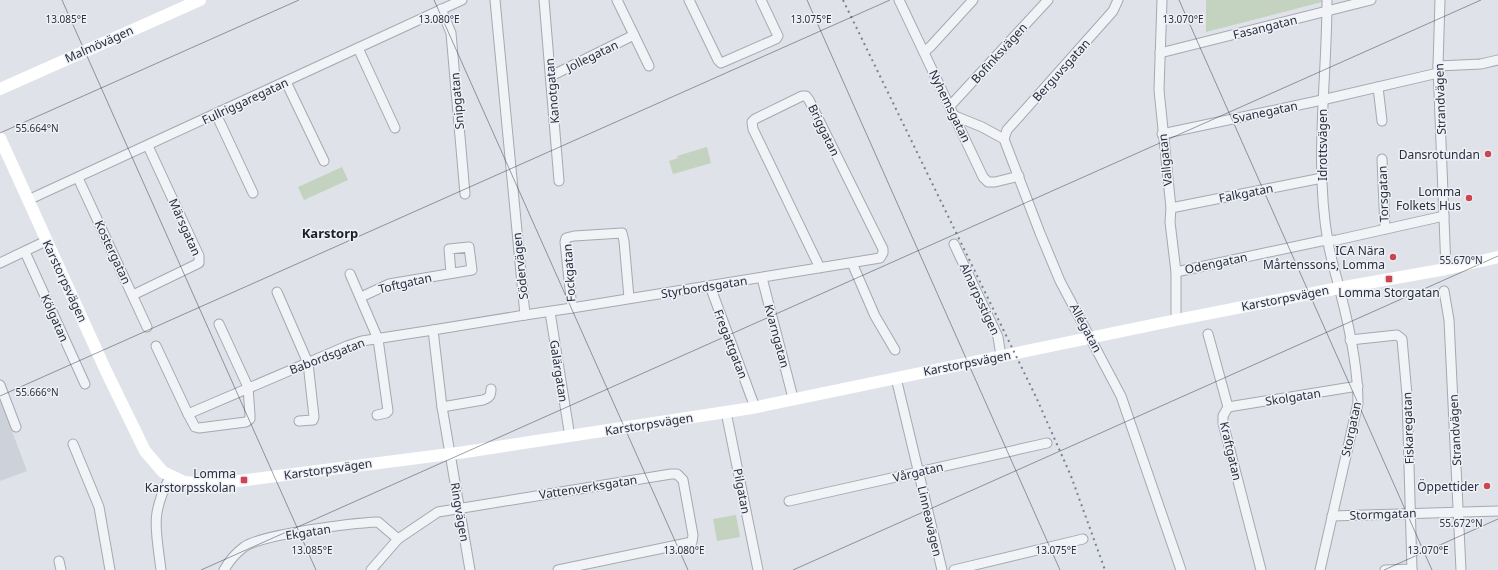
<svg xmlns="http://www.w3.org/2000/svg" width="1498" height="570" viewBox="0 0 1498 570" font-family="'Noto Sans',sans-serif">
	<rect width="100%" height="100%" fill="#dfe2e8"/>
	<polygon fill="#cdd1da" points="0,399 27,471 0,481"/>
	<g fill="#c4d2c0">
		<polygon points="1206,0 1322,0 1322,2 1206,32"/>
		<polygon points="707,147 711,163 673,174 669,161 678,158 677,156"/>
		<polygon points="342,167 348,180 304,200 298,187"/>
		<polygon points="736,515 740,537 717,541 713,519"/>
	</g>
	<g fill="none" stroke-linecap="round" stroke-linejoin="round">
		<g stroke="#a4a9b2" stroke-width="11">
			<g id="street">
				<polyline points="544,0 559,181"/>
				<polyline points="617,0 649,66"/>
				<polyline points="689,0 718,60 721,63 776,39 778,36 761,0"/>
				<polyline points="899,0 983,177 988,182 995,182 1019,176"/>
				<polyline points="1162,0 1159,90 1171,208 1170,222 1176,272 1176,320"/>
				<polyline points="1440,0 1438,66 1446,269"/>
				<polyline points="441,9 451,33 465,194"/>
				<polyline points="358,48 395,128"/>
				<polyline points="924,52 931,46 973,0"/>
				<polyline points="1160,53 1371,0"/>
				<polyline points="1438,66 1481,64 1498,60"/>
				<polyline points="551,76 634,35"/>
				<polyline points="286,82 324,161"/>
				<polyline points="1378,87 1382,121"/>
				<polyline points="950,106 1048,0"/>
				<polyline points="216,114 253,193"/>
				<polyline points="955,116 982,127 1004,139 1040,233 1060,281 1121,396 1181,570"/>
				<polyline points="1162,134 1322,100 1438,73"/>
				<polyline points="1004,139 1007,130 1113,11 1118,0"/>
				<polyline points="1382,159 1385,229"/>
				<polyline points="78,178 147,327"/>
				<polyline points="28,200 462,0"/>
				<polyline points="1171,208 1322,178"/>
				<polyline points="954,244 998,337 1001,356"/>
				<polyline points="25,252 85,384"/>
				<polyline points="0,263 46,241"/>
				<polyline points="852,263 875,316 895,350"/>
				<polyline points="1176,272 1321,241 1337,240 1444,216"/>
				<polyline points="350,274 378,339 388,411 386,413 377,415"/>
				<polyline points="762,278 792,394"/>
				<polyline points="710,286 753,402"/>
				<polyline points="1444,291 1449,320 1461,570"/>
				<polyline points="277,292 308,363 314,417 313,420 299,421"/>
				<polyline points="133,295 199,263 199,256 148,146"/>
				<polyline points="361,297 389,284 472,270 469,247 449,249 451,273"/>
				<polyline points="572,308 565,242 566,238 574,236 622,233 624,241 629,298"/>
				<polyline points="550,312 569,431"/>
				<polyline points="525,315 572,308 880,258 883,253 883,249 809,100 806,96 802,96 755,119 752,122 753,129 820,268"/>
				<polyline points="219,324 248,387 250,415 250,419 246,422 199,428 195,427 188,414 347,346 362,341 433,330"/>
				<polyline points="1208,334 1228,407 1223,416 1223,423 1261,570"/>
				<polyline points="1350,340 1397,335 1402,339 1407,395 1412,570"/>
				<polyline points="156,346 188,414"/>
				<polyline points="896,378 942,570"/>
				<polyline points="0,385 16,427"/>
				<path d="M442,407l41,-7c6,-2 8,-4 8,-11"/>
				<polyline points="1228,407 1358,386"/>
				<polyline points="726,412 758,570"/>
				<polyline points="73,444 99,507 110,570"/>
				<polyline points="789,501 1047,443"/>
				<polyline points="1332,516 1498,511"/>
				<polyline points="59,561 61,570"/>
				<path d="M161,570c-5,-41 -11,-55 9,-93"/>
				<path d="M224,570c5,-9 12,-17 20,-23 19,-13 109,-24 134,-25l20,17"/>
				<polyline points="371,570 398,539 438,512 671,474 677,474 683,480 693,535 692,542 558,570"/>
				<polyline points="470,570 442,407 433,330 525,315 495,0"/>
				<polyline points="954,570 1083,539"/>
				<path d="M1320,570l38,-167c0,-35 -8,-73 -17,-108 -4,-17 -10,-35 -13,-53 -14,-80 -1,-161 -1,-242"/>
				<polyline points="1385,570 1412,569"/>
			</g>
		</g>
		<use href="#street" stroke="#f2f3f7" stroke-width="9"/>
		<g stroke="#fff" stroke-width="12">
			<polyline points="0,89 200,0"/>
			<polyline points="0,138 106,371 145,451 163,472 184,482 211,484 231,482 465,452 752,408 1176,320 1339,288 1446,269 1498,257"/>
		</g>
		<polyline stroke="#798191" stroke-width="2" stroke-dasharray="2 4" stroke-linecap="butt" points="843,0 1036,397 1071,476 1105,570"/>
	</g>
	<path fill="none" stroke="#282f3f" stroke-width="1" stroke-opacity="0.45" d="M62,0l254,570M434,0l254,570M807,0l253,570M1179,0l253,570M0,133l299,-133M0,396l890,-396M201,570l1280,-570M793,570l705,-314M1384,570l114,-51"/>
	<g fill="#cc4651" stroke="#eff1f6" stroke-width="1.5">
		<circle cx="1488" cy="154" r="4"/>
		<circle cx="1469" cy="198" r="4"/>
		<circle cx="1393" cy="257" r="4"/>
		<rect x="1385" y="275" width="8" height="8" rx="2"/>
		<rect x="240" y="476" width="8" height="8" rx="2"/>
		<circle cx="1487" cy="486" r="4"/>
	</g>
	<g text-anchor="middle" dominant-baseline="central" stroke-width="3" stroke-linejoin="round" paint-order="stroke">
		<g font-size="12" fill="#282f3f" stroke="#eff1f6">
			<text transform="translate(1265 27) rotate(-14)">Fasangatan</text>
			<text transform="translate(99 44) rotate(-24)">Malmövägen</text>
			<text transform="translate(999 53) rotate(-48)">Bofinksvägen</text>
			<text transform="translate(592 56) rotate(-26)">Jollegatan</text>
			<text transform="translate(1061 70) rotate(-48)">Berguvsgatan</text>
			<text transform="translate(552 91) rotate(-95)">Kanotgatan</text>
			<text transform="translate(1440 99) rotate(-92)">Strandvägen</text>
			<text transform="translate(245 101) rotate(-25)">Fullriggaregatan</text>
			<text transform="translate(457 101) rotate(-95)">Snipgatan</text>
			<text transform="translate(950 106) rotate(64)">Nyhemsgatan</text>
			<text transform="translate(1265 112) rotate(-12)">Svanegatan</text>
			<text transform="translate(824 130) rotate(64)">Briggatan</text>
			<text transform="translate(1322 145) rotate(-90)">Idrottsvägen</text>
			<text transform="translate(1165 160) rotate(-96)">Vallgatan</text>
			<text transform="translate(1246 193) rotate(-11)">Falkgatan</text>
			<text transform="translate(1383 194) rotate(-92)">Torsgatan</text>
			<text transform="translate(185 227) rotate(66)">Märsgatan</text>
			<text transform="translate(113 252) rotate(65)">Kostergatan</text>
			<text transform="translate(1216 263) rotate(-12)">Odengatan</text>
			<text transform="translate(520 266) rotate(-96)">Södervägen</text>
			<text transform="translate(569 273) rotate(-94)">Fockgatan</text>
			<text transform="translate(65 281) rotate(65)">Karstorpsvägen</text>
			<text transform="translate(405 283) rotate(-13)">Toftgatan</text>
			<text transform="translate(704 287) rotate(-9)">Styrbordsgatan</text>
			<text transform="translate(1285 298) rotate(-11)">Karstorpsvägen</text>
			<text transform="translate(980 299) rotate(65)">Alnarpsstigen</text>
			<text transform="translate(55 318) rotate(66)">Kölgatan</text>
			<text transform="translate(1086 328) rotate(62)">Allégatan</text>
			<text transform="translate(777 336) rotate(75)">Kvarngatan</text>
			<text transform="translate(731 344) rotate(69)">Fregattgatan</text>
			<text transform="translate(327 356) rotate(-21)">Babordsgatan</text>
			<text transform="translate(967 363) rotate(-11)">Karstorpsvägen</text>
			<text transform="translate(559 371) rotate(81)">Galärgatan</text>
			<text transform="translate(1293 397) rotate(-9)">Skolgatan</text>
			<text transform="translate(649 424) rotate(-9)">Karstorpsvägen</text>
			<text transform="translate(1408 428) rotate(-92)">Fiskaregatan</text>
			<text transform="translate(1351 429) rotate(-78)">Storgatan</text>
			<text transform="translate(1455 430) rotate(-93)">Strandvägen</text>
			<text transform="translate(1231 451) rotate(77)">Kraftgatan</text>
			<text transform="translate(328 469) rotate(-8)">Karstorpsvägen</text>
			<text transform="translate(918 472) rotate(-13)">Vårgatan</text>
			<text transform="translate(588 487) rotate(-9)">Vattenverksgatan</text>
			<text transform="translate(742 491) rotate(79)">Pilgatan</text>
			<text transform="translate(460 512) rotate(80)">Ringvägen</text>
			<text transform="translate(1383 514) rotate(-2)">Stormgatan</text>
			<text transform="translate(930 521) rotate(77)">Linneavägen</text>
			<text transform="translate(308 532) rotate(-9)">Ekgatan</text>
		</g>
		<g font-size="12" fill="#282f3f" stroke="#eff1f6" text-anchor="end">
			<text x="1480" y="154">Dansrotundan</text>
			<text x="1461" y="191">Lomma<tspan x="1461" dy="14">Folkets Hus</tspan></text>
			<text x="1385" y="250">ICA Nära<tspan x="1385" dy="14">Mårtenssons, Lomma</tspan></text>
			<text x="1389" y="292" text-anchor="middle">Lomma Storgatan</text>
			<text x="236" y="473">Lomma<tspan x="236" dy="14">Karstorpsskolan</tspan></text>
			<text x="1479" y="486">Öppettider</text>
		</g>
		<g font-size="13" font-weight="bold" fill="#1b2030" stroke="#eff1f6">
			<text x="330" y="233">Karstorp</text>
		</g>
	</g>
	<g font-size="10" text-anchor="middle" fill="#282f3f" stroke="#eff1f6" stroke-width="3" stroke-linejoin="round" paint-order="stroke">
		<text x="66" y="23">13.085°E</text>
		<text x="439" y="23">13.080°E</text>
		<text x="811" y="23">13.075°E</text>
		<text x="1183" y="23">13.070°E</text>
		<text x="37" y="132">55.664°N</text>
		<text x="1461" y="264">55.670°N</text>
		<text x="37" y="396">55.666°N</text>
		<text x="1461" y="527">55.672°N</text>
		<text x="312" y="554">13.085°E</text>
		<text x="684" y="554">13.080°E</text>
		<text x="1056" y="554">13.075°E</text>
		<text x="1428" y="554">13.070°E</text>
	</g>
</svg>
